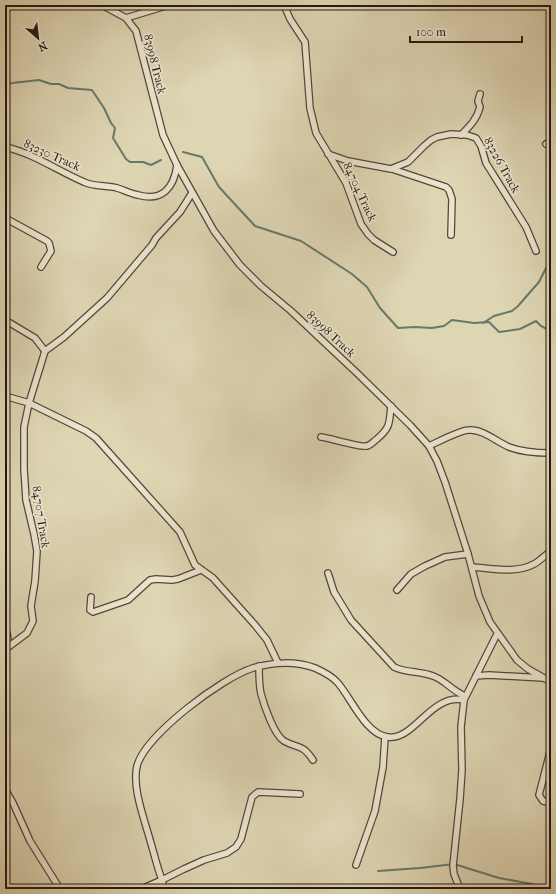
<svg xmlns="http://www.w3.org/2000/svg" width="556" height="894" viewBox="0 0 556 894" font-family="'IM FELL French Canon',serif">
	<rect width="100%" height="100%" fill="#ded5b3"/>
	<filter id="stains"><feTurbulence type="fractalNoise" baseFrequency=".005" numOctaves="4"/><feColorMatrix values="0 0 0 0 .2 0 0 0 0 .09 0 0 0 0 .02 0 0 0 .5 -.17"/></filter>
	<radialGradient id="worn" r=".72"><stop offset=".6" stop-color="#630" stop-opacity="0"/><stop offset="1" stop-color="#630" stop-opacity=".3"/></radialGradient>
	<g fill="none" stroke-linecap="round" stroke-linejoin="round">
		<g stroke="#67796b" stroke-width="2">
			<polyline points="5,87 12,83 39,80 51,84 59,84 68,88 92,90 104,108 111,123 115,128 113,138 126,159 130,162 143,162 151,165 161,160"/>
			<polyline points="183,152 202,157 219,187 255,226 301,241 352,274 367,287 380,308 398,328 415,327 432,328 444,326 452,320 474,323 489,322 499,332 520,329 536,321 541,326 551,331"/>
			<polyline points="483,323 494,316 512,311 518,306 539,282 548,264 551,245"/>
			<polyline points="378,871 420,868 454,864 499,878 532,884 543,889"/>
		</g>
		<g stroke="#52473a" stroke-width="8">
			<g id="minor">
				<polyline points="102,5 126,18 136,31 163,135 177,165 214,231 240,265 261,286 291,311 358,374 410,425 429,446 437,461 445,482 468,554 479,596 490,622 517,660 528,669 551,682"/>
				<polyline points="284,5 290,19 305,42 310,108 316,133 346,183 361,224 368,234 374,240 393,252"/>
				<polyline points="126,18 169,5"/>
				<path d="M461,135c9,-9 16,-16 19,-28l-2,-6 2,-7"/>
				<polyline points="546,144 551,141"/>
				<path d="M5,147c28,6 53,24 79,35 10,5 23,3 33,6 7,2 14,6 21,7 24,7 36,-7 39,-30"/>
				<polyline points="328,154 348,161 391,169 408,162 424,146 431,140 437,137 451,134 467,135 476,138 481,146 486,163 526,227 536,251"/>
				<polyline points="392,169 446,187 449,190 452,199 451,235"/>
				<polyline points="192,193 180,212 156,238 152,245 107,298 64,337 45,351 29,403 86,431 96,438 180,532 195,565 213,578 255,625 267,640 278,663"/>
				<polyline points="5,218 47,241 49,243 51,251 41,267"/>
				<polyline points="5,320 35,338 45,351"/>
				<polyline points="5,396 29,403 24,427 24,469 26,500 34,534 37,551 35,581 31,606 33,621 27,633 7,648"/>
				<path d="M321,437c9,1 40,11 46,9 4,-1 7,-5 10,-7 14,-12 12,-16 14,-33"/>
				<path d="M429,446c9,-4 31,-16 40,-16 14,-1 28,12 40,17 13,5 28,6 42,6"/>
				<path d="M472,567c19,1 44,7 62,-3 6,-3 11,-9 17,-13"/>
				<path d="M328,573l6,19 17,28 43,47c12,6 26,4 39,9 12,4 19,15 32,20"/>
				<polyline points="397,590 411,574 425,566 445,557 468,554"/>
				<polyline points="91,597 90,610 93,612 128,600 150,580 156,579 172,580 178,579 201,570"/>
				<path d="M5,628c4,8 4,15 0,23"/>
				<path d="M259,666c0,10 0,19 2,28 3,11 13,41 23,47 14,8 18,2 29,19"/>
				<polyline points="476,676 489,675 543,678"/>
				<polyline points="551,701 551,729"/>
				<polyline points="551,748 539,795 543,801 551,803"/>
				<polyline points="5,789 13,803 30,841 60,889"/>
				<polyline points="356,865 375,811 383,767 385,737"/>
				<path d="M141,889l21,-9c-5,-13 -8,-27 -12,-40 -6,-22 -18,-52 -13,-74 8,-31 86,-89 116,-98 20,-6 43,-7 62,0 9,4 17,8 23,15 13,15 28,52 50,54 26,4 43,-44 76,-37"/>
				<polyline points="164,889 162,880 184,869 204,860 227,853 236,847 241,839 252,797 258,792 300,794"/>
				<polyline points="460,889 454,874 453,866 460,799 462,770 461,727 464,700 497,634"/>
			</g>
		</g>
		<use href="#minor" stroke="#eae4ce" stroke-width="5.5"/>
	</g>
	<g text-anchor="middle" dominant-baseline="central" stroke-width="3.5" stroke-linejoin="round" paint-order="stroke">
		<g font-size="12" fill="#231812" stroke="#eae4ce">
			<text transform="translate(155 64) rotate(76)">83998 Track</text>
			<text transform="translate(52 155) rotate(24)">83230 Track</text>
			<text transform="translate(502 165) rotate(61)">83226 Track</text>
			<text transform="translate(360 192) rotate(65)">84704 Track</text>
			<text transform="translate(331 334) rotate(43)">83998 Track</text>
			<text transform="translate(41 517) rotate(81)">84707 Track</text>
		</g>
	</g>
	<rect width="556" height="894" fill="none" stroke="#ded5b3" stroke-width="20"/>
	<rect x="6" y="6" width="544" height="882" fill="none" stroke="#231812" stroke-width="2"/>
	<rect x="10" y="10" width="536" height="874" fill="none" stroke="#231812"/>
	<g transform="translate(38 38) rotate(152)" stroke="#eae4ce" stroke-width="3" paint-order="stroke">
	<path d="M0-3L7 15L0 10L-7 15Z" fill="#231812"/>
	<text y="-6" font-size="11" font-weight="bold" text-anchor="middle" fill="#231812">N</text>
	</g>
	<path d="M410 36v6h112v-6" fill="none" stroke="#231812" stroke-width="2"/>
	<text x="416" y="36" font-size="12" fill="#231812" stroke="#eae4ce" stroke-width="3" paint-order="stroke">100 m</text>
	<rect width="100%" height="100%" filter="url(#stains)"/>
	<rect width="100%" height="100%" fill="url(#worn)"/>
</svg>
